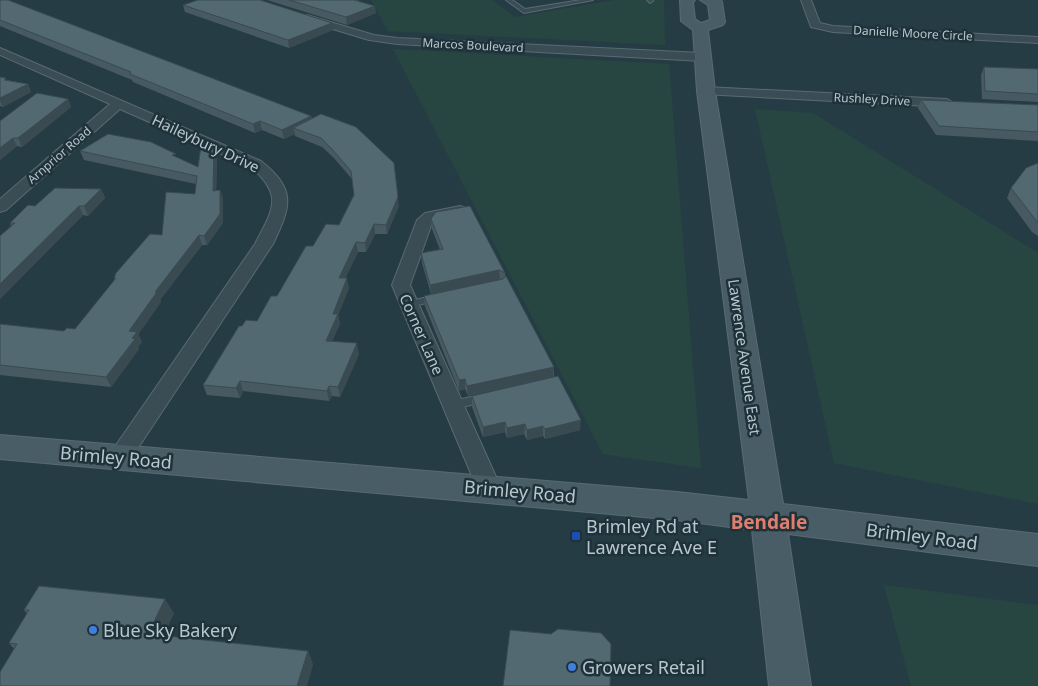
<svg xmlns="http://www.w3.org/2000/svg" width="1038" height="686" viewBox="0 0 1038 686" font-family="'Noto Sans',sans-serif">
	<rect width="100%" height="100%" fill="#263c45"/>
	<g fill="#284641">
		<polygon points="371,0 492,0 515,17 615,0 664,0 665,45 388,31"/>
		<polygon points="393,49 669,64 701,468 603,454"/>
		<polygon points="755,109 813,113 1038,253 1038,504 834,463"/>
		<polygon points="884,585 1038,605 1038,686 911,686"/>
	</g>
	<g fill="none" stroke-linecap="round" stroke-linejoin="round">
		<g stroke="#596a72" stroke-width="2">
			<g id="lane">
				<polygon points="506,0 512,0 525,9 581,0 593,0 524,13"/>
				<polygon points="647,0 653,0 653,1 650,3"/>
				<polygon points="437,295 440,296 442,298 440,300 409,307 404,304 406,302"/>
				<polygon points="485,394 489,395 490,398 489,401 453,409 449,408 448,405 449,402 453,401"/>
			</g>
		</g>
		<g stroke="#596a72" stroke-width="2">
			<g id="street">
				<polygon points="801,0 811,0 820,23 833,26 1038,37 1038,43 833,32 811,27"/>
				<polygon points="307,15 374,35 397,38 702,53 708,57 702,61 397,44 369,40 303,20 302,18"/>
				<path d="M0,48l261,113c36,29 30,45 12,83l-145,219 -8,3 -8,-3 -4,-6 4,-6 143,-207c18,-35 29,-48 -4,-77l-131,-58 -114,101 -6,2v-13l110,-95 -110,-49z"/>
				<polygon points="706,87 947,99 954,103 947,107 702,94 700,91"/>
				<polygon points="460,206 466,208 468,211 466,214 436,220 431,226 410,285 501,488 498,495 489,498 480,495 477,488 392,285 417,220 425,213"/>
			</g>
		</g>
		<g stroke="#596a72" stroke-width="2">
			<polygon id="secondary" points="680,0 695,0 693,3 695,19 701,23 710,20 708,5 700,0 721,0 722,2 725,22 723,25 708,30 715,91 783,504 1038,534 1038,566 788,534 811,686 769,686 752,530 677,520 0,459 0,435 677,492 749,500 697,91 693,30 681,21"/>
		</g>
		<use href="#lane" fill="#3b4d54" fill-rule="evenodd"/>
		<use href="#street" fill="#3b4d54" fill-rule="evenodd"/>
		<use href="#secondary" fill="#495d67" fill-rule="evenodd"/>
	</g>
	<g fill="#475a62">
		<polygon points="0,0 311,116 312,118 399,206 387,234 375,234 366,252 358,252 345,278 349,288 338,315 340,324 332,341 359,354 340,397 332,396 329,401 243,391 240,398 207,395 203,385 242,326 257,321 277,296 313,246 339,225 354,195 352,179 333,157 322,147 295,136 295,134 284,139 262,130 255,133 133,82 132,80 0,26"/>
		<polygon points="267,0 358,0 359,1 376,13 347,25"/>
		<polygon points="183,5 333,30 289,48 185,12"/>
		<polygon points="984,67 1038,69 1038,102 982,99 981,75"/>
		<polygon points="0,77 7,80 28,84 31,92 3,107 0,106"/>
		<polygon points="68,99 71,107 22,147 17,146 0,160 0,121"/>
		<polygon points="921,100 1038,105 1038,141 936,135 918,108"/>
		<polygon points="214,147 217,156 216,191 220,190 223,199 223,223 207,245 202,245 160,300 161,302 138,334 142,342 138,347 139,349 111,387 0,375 0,324 64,331 75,329 115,280 114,278 162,235 195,194 196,184 84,160 80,151 177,158 198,167"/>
		<polygon points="1038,163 1038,236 1032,232 1007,198 1011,188"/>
		<polygon points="101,189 105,198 88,216 83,215 0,299 0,236 11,226 10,223 35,206"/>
		<polygon points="431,219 505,273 505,278 554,367 554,377 580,430 545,439 543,436 527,440 524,434 507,438 505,432 483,437 472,407 472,396 532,382 468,396 465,389 459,391 425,306 424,296 431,294 422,263 421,253 440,250 432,229"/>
		<polygon points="24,610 174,613 163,636 308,651 313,665 14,649 9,643 27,614"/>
	</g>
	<g fill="#394a50">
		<polygon points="375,6 376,13 347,25 346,17"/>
		<polygon points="332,23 333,30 289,48 288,40"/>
		<polygon points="28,84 31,92 3,107 0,101 0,98"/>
		<polygon points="68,99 71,107 22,147 18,138"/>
		<polygon points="311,116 313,125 293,128 295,134 284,139 282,130"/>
		<polygon points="260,121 262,130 255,133 253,124"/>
		<polygon points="13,138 17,146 0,160 0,148"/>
		<polygon points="214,147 217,156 216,200 213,191"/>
		<polygon points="101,189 105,198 88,216 84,206"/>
		<polygon points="220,190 223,199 223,223 207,245 204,236"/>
		<polygon points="398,197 399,206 387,234 386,225"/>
		<polygon points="79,206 83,215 0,299 0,284"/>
		<polygon points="374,224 375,234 366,252 365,243"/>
		<polygon points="199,235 202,245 160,300 161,302 138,335 142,342 138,347 139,349 111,387 106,377 129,331 155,292"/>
		<polygon points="356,242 358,252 341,288 339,278"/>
		<polygon points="499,270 500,280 431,294 430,285"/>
		<polygon points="347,278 349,288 338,315 340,324 328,351 326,341 333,314"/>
		<polygon points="357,343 359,354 340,397 338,387"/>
		<polygon points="554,367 553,377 468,396 467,386"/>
		<polygon points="465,379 465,389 459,391 459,380"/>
		<polygon points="240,381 243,391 240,398 236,388"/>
		<polygon points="329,386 332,396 329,401 327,391"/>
		<polygon points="581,420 580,430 545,439 545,429"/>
		<polygon points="505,422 505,432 483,437 483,427"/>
		<polygon points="525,424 524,434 507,438 507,428"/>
		<polygon points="543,426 543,436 527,440 527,430"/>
		<polygon points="165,599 174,613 157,648 148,634"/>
		<polygon points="308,651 313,665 307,686 297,686"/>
	</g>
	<g fill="#526972" stroke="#394a50">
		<polygon points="0,0 8,0 311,116 282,130 260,121 253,124 130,74 131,72 0,20"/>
		<polygon points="198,0 260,0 332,23 288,40 183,5"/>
		<polygon points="289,0 354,0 375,6 346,17"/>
		<polygon points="984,67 1038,69 1038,94 985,91"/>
		<polygon points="0,77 6,78 4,80 28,84 0,98"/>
		<polygon points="37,93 68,99 18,138 13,138 0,148 0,121"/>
		<polygon points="921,100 1038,105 1038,132 939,126"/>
		<polygon points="321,114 356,127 394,163 398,197 386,225 374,224 365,243 356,242 339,278 347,278 333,314 338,314 326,341 357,343 338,387 329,386 327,391 240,381 236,388 203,385 239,326 242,326 246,320 257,321 271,296 277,296 306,246 313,246 326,224 339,225 354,195 351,171 331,148 321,138 293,128"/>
		<polygon points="108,134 151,142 176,154 172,155 198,167 201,146 214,147 213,191 220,190 220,214 204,236 199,235 155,292 157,292 129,331 137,332 132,338 135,339 106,377 0,365 0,324 64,331 67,328 75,329 116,278 114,278 116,273 150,234 162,235 166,192 195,194 197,176 80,151"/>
		<polygon points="1038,163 1038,223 1011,188 1026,168"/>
		<polygon points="55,188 101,189 84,206 79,206 0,284 0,236 15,223 10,223 28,205 35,206"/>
		<polygon points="470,206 505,273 499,270 430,285 421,253 443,249 431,219 433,216 436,212"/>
		<polygon points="506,276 554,367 467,386 465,379 459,380 424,296 503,279"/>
		<polygon points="558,376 581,420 545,429 543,426 527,430 525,424 507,428 505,422 483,427 472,396"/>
		<polygon points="39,586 165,599 148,634 308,651 297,686 0,686 0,672 17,644 9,643 29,610 24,610"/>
		<polygon points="558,629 601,633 611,644 610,686 503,686 510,630 551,634"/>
	</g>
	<rect fill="#1a4fb4" stroke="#1f323a" stroke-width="2" x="571" y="531" width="10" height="10" rx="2.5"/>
	<g fill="#3f7fe0" stroke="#1f323a" stroke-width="2">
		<circle cx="93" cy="630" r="5"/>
		<circle cx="572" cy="667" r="5"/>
	</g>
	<g text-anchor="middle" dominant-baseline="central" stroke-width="5" stroke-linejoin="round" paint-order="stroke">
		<g font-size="12" fill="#b8c7ce" stroke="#1f323a">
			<text transform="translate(913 33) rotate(3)">Danielle Moore Circle</text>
			<text transform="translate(473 45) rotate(3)">Marcos Boulevard</text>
			<text transform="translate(872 99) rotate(3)">Rushley Drive</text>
			<text transform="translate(59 155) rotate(-41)">Arnprior Road</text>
		</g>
		<g font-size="15" fill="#b8c7ce" stroke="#1f323a">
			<text transform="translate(206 143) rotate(25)">Haileybury Drive</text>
			<text transform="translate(422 334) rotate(66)">Corner Lane</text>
			<text transform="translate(745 357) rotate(82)">Lawrence Avenue East</text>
		</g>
		<g font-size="18" fill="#b8c7ce" stroke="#1f323a">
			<text transform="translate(116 457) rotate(5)">Brimley Road</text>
			<text transform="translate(520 491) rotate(5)">Brimley Road</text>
			<text transform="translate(922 536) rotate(7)">Brimley Road</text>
		</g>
		<g font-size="18" fill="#b8c7ce" stroke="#1f323a" text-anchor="start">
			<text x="586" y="526">Brimley Rd at<tspan x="586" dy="21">Lawrence Ave E</tspan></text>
			<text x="103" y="630">Blue Sky Bakery</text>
			<text x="582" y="667">Growers Retail</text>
		</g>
		<g font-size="19" font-weight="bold" fill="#dd7e6e" stroke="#1f323a">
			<text x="769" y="522">Bendale</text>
		</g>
	</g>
</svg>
